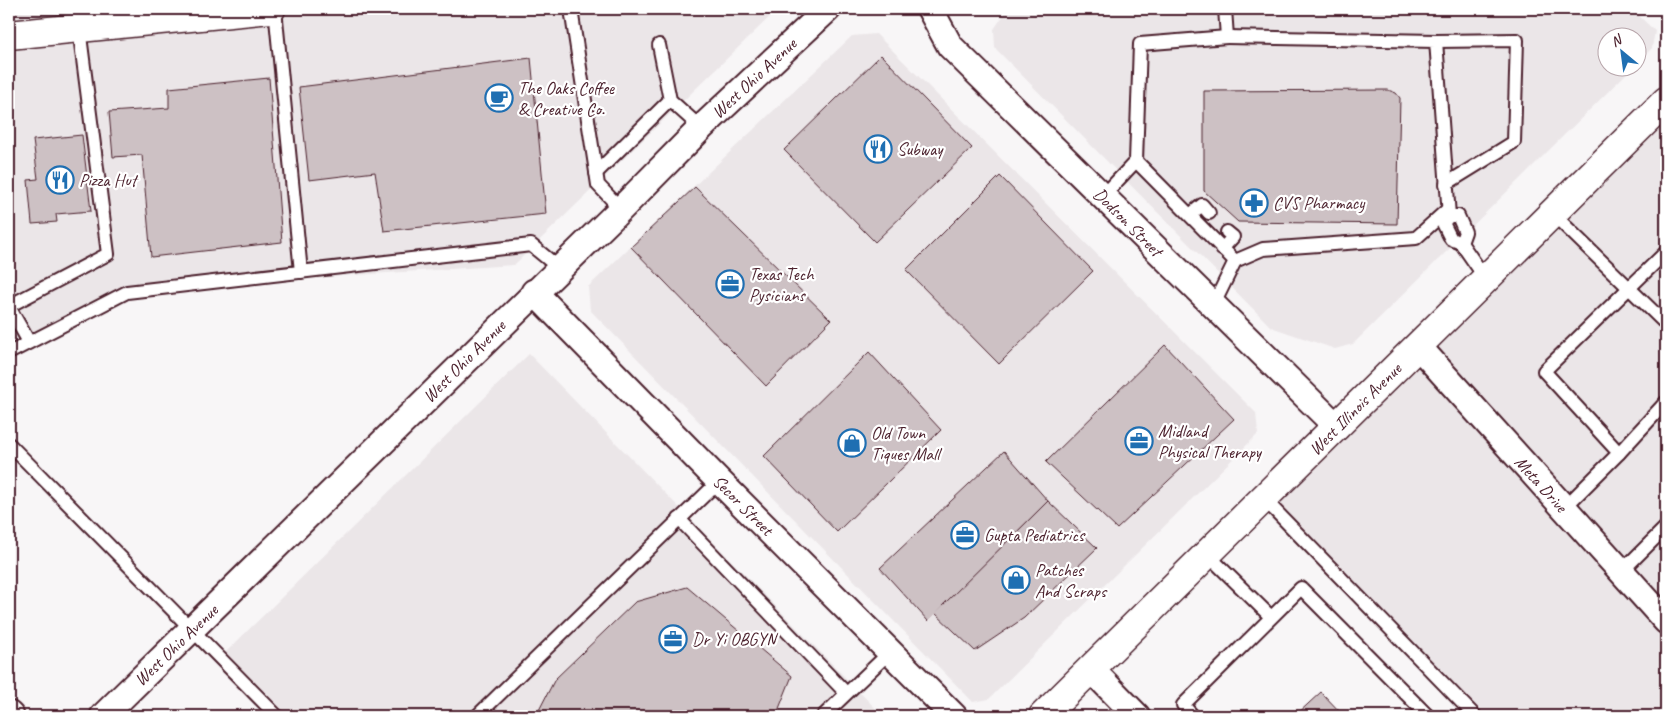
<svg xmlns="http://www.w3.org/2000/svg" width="1675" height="725" viewBox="0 0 1675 725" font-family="Caveat,sans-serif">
	<rect width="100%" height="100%" fill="#f8f6f7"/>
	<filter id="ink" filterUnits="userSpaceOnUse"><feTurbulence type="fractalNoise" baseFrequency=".02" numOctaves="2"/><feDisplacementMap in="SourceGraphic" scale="10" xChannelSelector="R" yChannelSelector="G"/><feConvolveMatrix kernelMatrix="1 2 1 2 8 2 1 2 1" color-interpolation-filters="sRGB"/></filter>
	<g filter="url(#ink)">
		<g fill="#ebe6e8">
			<polygon points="9,9 778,9 514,265 134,289 9,359"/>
			<polygon points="1008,9 1605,9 1637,14 1655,31 1652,48 1638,62 1638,38 1608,38 1608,68 1632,68 1353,344 1335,349 1271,327 995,48 994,29"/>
			<polygon points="876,34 1256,413 1258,434 989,699 973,702 590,310 588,287 852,36"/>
			<polygon points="1666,102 1666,716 1469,716 1261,503"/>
			<polygon points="529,354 883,716 287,716 225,653"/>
		</g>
		<g fill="#cdc1c4" stroke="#4a1f2b">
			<polygon points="881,55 972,148 875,242 784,150"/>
			<polygon points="531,58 546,214 384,231 375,172 309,180 299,87"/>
			<polygon points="269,78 282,242 151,257 142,155 113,157 109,112 169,108 169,88"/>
			<polygon points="1388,90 1396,93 1400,98 1397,224 1238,222 1204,191 1204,91"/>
			<polygon points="82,135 91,211 56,214 57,222 32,224 28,180 38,179 33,140"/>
			<polygon points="1000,176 1093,271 999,364 906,270"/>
			<polygon points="695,187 831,320 766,386 631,247"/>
			<polygon points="1165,345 1234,419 1117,529 1046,462"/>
			<polygon points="869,352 941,430 837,532 764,456"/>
			<polygon points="1004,451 1048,501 928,621 880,568"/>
			<polygon points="1048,501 1097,548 1024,618 975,651 935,613"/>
			<polygon points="687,587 792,676 776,716 536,716 555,679 635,602"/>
			<polygon points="1321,692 1344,716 1295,716"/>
		</g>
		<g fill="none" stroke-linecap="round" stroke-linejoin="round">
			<g stroke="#4a1f2b" stroke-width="16">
				<g id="lane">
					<polyline points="275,9 301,272"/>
					<polyline points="571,9 598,185 621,209"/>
					<polyline points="1227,37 1436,41 1449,216"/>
					<polyline points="1436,41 1517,40 1514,142 1446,184"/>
					<polyline points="659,45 670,100 701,128"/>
					<polyline points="1136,161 1235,261 1213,306"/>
					<polyline points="596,173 670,100"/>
					<polyline points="1103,196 1136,161 1140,44 1227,37 1225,9"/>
					<polyline points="1552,213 1666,324"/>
					<polyline points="1190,215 1202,205 1209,213"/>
					<polyline points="1449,216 1443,223 1451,239 1461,243 1486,279"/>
					<polyline points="1449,216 1458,216 1465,232 1461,243"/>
					<polyline points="1222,249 1233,237 1227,232"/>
					<polyline points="1235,261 1263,249 1416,238 1447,210"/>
					<polyline points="9,306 108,254 79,28"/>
					<polyline points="9,307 29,342"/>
					<polyline points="9,353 127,292 531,245 559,268"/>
					<polyline points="9,444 277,716"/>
					<polyline points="1619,453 1666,402"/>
					<polyline points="1264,499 1475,716"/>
					<polyline points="1564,508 1619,453 1544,371 1666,252"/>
					<polyline points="679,519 846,693"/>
					<polyline points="1208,555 1271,617"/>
					<polyline points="1621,572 1666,527"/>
					<polyline points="477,716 719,481"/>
					<polyline points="823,716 890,652"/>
					<polyline points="1193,716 1183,705 1301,588 1428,716"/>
				</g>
			</g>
			<g stroke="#4a1f2b" stroke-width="29">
				<g id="street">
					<polyline points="930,9 950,46 1337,427"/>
					<polyline points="534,292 719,481 954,716"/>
					<polyline points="1418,346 1666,621"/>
					<polyline points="1091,669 1137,716"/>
					<polyline points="9,714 11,716"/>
					<polyline points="103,716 621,209 701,128 828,9"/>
				</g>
			</g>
			<g stroke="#4a1f2b" stroke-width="31">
				<polyline id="secondary" points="1043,716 1666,101"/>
			</g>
			<g stroke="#4a1f2b" stroke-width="31">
				<polyline id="primary" points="9,35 271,9"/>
			</g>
			<use href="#lane" stroke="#fff" stroke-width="12"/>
			<use href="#street" stroke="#fff" stroke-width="25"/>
			<use href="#secondary" stroke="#fff" stroke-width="28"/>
			<use href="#primary" stroke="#fff" stroke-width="28"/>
		</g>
	</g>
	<defs>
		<g id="cafe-ring" transform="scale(1.4375)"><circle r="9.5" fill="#fff" stroke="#1f6fb2" stroke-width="1.5"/><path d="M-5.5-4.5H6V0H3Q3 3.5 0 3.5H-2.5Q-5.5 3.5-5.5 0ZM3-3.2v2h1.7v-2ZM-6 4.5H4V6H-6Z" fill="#1f6fb2"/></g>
		<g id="restaurant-ring" transform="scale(1.4375)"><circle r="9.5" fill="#fff" stroke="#1f6fb2" stroke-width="1.5"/><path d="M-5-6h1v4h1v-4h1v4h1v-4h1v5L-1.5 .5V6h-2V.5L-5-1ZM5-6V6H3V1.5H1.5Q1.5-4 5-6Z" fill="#1f6fb2"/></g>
		<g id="pharmacy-ring" transform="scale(1.4375)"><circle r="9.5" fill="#fff" stroke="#1f6fb2" stroke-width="1.5"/><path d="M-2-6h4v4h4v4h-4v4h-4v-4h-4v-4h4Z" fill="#1f6fb2"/></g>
		<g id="office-ring" transform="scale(1.4375)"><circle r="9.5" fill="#fff" stroke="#1f6fb2" stroke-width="1.5"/><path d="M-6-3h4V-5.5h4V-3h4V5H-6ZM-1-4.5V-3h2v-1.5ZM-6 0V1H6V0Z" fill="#1f6fb2"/></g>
		<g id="shop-ring" transform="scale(1.4375)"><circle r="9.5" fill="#fff" stroke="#1f6fb2" stroke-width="1.5"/><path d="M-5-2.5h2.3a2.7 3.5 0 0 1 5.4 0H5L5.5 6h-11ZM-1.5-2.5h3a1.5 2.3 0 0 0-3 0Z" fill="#1f6fb2"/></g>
	</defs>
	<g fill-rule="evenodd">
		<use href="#cafe-ring" x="499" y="98"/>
		<use href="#restaurant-ring" x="878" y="149"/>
		<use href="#restaurant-ring" x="60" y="180"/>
		<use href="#pharmacy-ring" x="1254" y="203"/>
		<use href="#office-ring" x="730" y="284"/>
		<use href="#office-ring" x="1139" y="441"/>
		<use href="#shop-ring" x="852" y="443"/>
		<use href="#office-ring" x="965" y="535"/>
		<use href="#shop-ring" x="1016" y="580"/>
		<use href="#office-ring" x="673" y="639"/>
	</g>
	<g text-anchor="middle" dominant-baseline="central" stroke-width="4.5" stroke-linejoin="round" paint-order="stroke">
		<g font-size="18" fill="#4a1f2b" stroke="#fff">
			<text transform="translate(754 78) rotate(-43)">West Ohio Avenue</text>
			<text transform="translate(1128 222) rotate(45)">Dodson Street</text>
			<text transform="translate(464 361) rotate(-45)">West Ohio Avenue</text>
			<text transform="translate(1355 409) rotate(-45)">West Illinois Avenue</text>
			<text transform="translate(1541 484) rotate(48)">Meta Drive</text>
			<text transform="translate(743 505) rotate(45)">Secor Street</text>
			<text transform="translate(176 645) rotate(-44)">West Ohio Avenue</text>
		</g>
		<g font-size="18" fill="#4a1f2b" stroke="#fff" text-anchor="start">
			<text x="518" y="88">The Oaks Coffee<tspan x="518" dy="21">&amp; Creative Co.</tspan></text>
			<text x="897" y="149">Subway</text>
			<text x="79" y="180">Pizza Hut</text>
			<text x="1273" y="203">CVS Pharmacy</text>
			<text x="749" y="274">Texas Tech<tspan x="749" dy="21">Pysicians</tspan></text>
			<text x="1158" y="431">Midland<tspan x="1158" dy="21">Physical Therapy</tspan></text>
			<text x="871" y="433">Old Town<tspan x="871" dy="21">Tiques Mall</tspan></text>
			<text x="984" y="535">Gupta Pediatrics</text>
			<text x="1035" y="570">Patches<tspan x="1035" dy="21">And Scraps</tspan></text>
			<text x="692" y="639">Dr Yi OBGYN</text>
		</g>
	</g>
	<rect width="1675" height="725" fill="none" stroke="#fff" stroke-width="30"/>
	<rect x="15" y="15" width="1645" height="695" fill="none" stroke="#4a1f2b" stroke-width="2" filter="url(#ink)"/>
	<g transform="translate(1622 52) rotate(331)"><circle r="24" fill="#ffffff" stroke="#b7a5aa"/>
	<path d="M0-4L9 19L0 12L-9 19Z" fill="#1f6fb2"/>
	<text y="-8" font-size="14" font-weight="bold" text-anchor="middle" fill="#4a1f2b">N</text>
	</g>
</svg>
